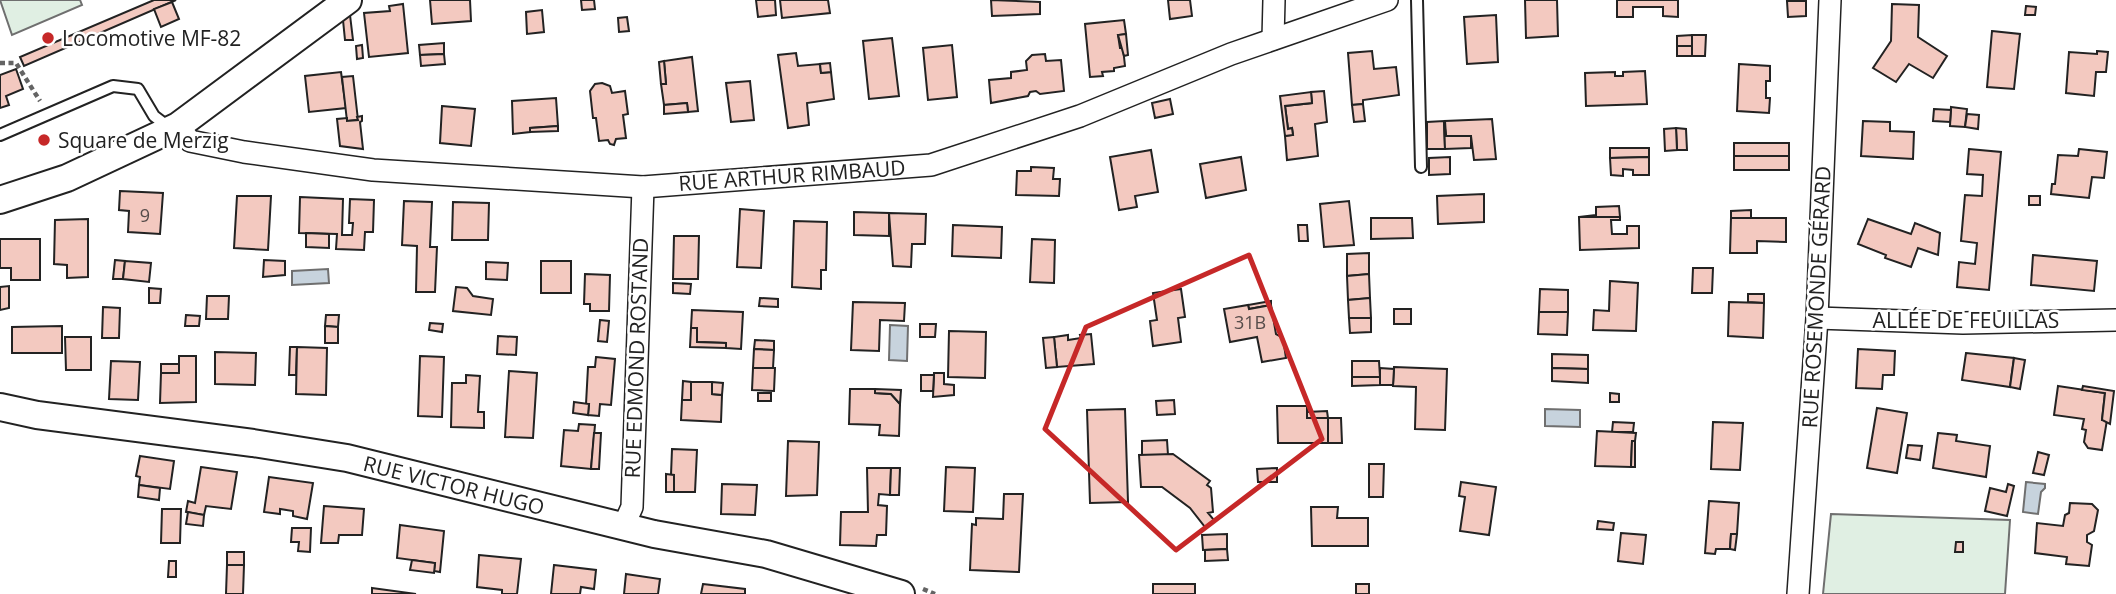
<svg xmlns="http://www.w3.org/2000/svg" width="2116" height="594" viewBox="0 0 2116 594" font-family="'Open Sans',sans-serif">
	<rect width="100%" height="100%" fill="#fff"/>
	<g fill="#e0efe3" stroke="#6f6f6f" stroke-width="2">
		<polygon points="0,0 80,0 82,5 12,35"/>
		<polygon points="1831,514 2010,520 2005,594 1823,594"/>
	</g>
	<g fill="#c7d3dd" stroke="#6f6f6f" stroke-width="2">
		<polygon points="328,269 329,283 292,285 292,271"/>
		<polygon points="890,325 908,326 907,361 889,360"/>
		<polygon points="1545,409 1580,410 1580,427 1545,426"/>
		<polygon points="2026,482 2045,484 2045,488 2041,492 2038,514 2023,512"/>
	</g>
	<g fill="#f3c9c0" stroke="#222" stroke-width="2">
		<polygon points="154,0 176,0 24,66 20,57"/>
		<polygon points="430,0 470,0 471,21 432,24"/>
		<polygon points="581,0 594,0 595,9 582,10"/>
		<polygon points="756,0 775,0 776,15 758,17"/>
		<polygon points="780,0 828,0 830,13 782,18"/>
		<polygon points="991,0 1040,2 1040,14 992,16"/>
		<polygon points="1168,0 1190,0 1192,16 1170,19"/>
		<polygon points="1525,0 1557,0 1558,36 1526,38"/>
		<polygon points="1617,0 1678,0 1678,17 1663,16 1663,7 1633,7 1633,17 1617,17"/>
		<polygon points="1787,1 1806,1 1806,16 1788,17"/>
		<polygon points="172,2 179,19 161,27 154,9"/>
		<polygon points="403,4 408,53 369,57 364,13 390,11 389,6"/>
		<polygon points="1892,4 1919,5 1918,37 1947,56 1933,78 1909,64 1896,82 1873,68 1891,41"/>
		<polygon points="2026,6 2036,7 2035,15 2025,15"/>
		<polygon points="542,10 544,32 527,34 526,12"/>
		<polygon points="350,15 353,40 345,40 343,20"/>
		<polygon points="1496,15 1498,62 1467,64 1464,17"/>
		<polygon points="627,17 629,31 619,32 618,18"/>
		<polygon points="1124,20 1126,34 1118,35 1120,48 1123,48 1125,66 1114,68 1114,71 1102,72 1103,76 1090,77 1085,24"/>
		<polygon points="1992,31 2020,34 2014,89 1987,87"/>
		<polygon points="1126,34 1128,55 1124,56 1118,35"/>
		<polygon points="1692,35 1706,35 1705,56 1692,56"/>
		<polygon points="1692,35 1692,46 1677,46 1677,36"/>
		<polygon points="892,38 899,96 869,99 863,41"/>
		<polygon points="444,43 444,54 420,55 419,45"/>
		<polygon points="362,45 363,58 357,59 356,46"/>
		<polygon points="952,45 957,97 928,100 923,48"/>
		<rect x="1677" y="46" width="15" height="10"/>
		<polygon points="1372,51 1374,69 1396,67 1399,95 1363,100 1363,104 1352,105 1348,53"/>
		<polygon points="2097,51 2108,52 2106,72 2096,72 2094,96 2066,93 2069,52 2097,54"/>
		<polygon points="796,53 798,66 820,64 821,73 831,72 834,99 807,103 809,125 788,128 778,55"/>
		<polygon points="444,54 445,64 421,66 420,55"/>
		<polygon points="1045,54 1046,61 1061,60 1064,91 1040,94 1036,91 1030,92 1028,96 991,103 989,80 1011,78 1011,72 1027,70 1026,61 1032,55"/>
		<polygon points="692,57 698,111 688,112 687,103 664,105 661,84 666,84 664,61"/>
		<polygon points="664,61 666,84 661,84 659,62"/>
		<polygon points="830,63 831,72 821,73 820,64"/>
		<polygon points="1739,64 1770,66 1770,81 1766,81 1766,98 1770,98 1769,113 1737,111"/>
		<polygon points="16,69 23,89 6,96 9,105 0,108 0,75"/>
		<polygon points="1645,71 1647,104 1586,106 1585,73 1615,72 1615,76 1623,76 1623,72"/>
		<polygon points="341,72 346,108 309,112 305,76"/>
		<polygon points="353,76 358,120 347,121 342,77"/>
		<polygon points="750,81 754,120 731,122 726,83"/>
		<polygon points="602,83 610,86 612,93 625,91 628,114 623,115 626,138 616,139 614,145 610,144 608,140 599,141 596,118 593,118 590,91 595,84"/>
		<polygon points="1324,91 1327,122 1315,124 1318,156 1287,160 1285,136 1293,135 1292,128 1288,129 1285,106 1312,103 1311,92"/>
		<polygon points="1311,92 1312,103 1285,106 1288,129 1292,128 1293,135 1285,136 1280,96"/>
		<polygon points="556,98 558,126 530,128 530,132 513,134 512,101"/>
		<polygon points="1170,99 1173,114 1155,118 1152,103"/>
		<polygon points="687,103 688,112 664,114 664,105"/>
		<polygon points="1363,104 1365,121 1354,122 1352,105"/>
		<polygon points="442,106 475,109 471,146 440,143"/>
		<polygon points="1951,107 1967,109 1965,127 1950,126"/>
		<polygon points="1934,109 1951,110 1950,122 1933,121"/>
		<polygon points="1967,114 1979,115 1978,129 1965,127"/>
		<polygon points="362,116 362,121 360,122 363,149 340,146 337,119 347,118 347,121 358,120 357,117"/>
		<polygon points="1492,119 1496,159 1474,160 1471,136 1446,136 1445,121"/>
		<polygon points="1444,121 1445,149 1427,149 1427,122"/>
		<polygon points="1444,121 1446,136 1471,136 1471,148 1445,149"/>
		<polygon points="1863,121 1890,122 1890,131 1914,132 1913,159 1861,156"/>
		<polygon points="558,126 558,131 530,132 530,128"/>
		<polygon points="1676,128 1686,129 1687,150 1677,150"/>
		<polygon points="1676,128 1677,150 1665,151 1664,129"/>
		<rect x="1734" y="143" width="55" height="13"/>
		<polygon points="1610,148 1649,148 1649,157 1610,158"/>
		<polygon points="1969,149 2001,152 1989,290 1957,287 1959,262 1975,264 1977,243 1961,241 1965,195 1982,196 1983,175 1967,174"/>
		<polygon points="2079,149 2107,152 2104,178 2092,177 2089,198 2051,194 2052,184 2055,184 2058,155 2078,156"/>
		<polygon points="1151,150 1158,192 1135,196 1137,207 1119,210 1110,157"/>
		<rect x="1734" y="156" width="55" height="14"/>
		<polygon points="1241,157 1246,190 1206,198 1200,164"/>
		<polygon points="1450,157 1450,174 1429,175 1429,158"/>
		<polygon points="1649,157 1649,175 1633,175 1633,170 1623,169 1623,176 1611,175 1610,158"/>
		<polygon points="1031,167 1054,168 1053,179 1060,179 1059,196 1016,195 1017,171 1031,171"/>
		<polygon points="120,191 163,193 160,234 128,232 129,211 119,210"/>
		<polygon points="1484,194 1484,222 1438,224 1437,196"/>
		<polygon points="237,196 271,196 268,250 234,248"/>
		<rect x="2029" y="196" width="11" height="9"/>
		<polygon points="300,197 343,199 342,235 352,235 353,223 349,223 350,199 374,200 373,232 365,232 364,250 336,249 337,234 299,233"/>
		<polygon points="404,201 432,202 430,247 437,247 435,292 416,292 417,246 402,245"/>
		<polygon points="1349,201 1354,245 1324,247 1320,204"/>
		<polygon points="453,202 489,203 488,240 452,240"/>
		<polygon points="1619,206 1620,217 1579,217 1596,215 1596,207"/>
		<polygon points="740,209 764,211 761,268 737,267"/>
		<polygon points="1751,210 1751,218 1731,218 1731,211"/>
		<polygon points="854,212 889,213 889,236 854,235"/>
		<polygon points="889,213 926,214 925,244 912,244 911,267 893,266"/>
		<polygon points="1579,217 1620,217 1620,220 1611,220 1612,234 1627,234 1627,226 1639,226 1639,248 1580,250"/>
		<polygon points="1371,218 1412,218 1413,238 1371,239"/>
		<polygon points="1731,218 1786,218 1786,242 1757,241 1757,253 1730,253"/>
		<polygon points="88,219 88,277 67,278 67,265 54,264 55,220"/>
		<polygon points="1868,219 1911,234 1915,223 1940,233 1938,255 1918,248 1911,267 1885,258 1886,255 1858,244"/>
		<polygon points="794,221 827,222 826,270 821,270 821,289 792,287"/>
		<polygon points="953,225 1002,227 1001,258 952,256"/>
		<polygon points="1298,225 1307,225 1308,241 1299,241"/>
		<polygon points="306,233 329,234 329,248 306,247"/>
		<polygon points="674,236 699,236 698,279 673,279"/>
		<polygon points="0,239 40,239 40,280 11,280 11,268 0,268"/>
		<polygon points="1032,239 1055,240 1054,283 1030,282"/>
		<polygon points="1369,253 1369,274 1347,276 1347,254"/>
		<polygon points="2033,255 2097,261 2094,291 2031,285"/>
		<polygon points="115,260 125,261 123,279 113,279"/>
		<polygon points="264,260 285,261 285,275 263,277"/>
		<polygon points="125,261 151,263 149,282 123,279"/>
		<rect x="541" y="261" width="30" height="32"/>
		<polygon points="486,262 508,263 507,280 486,279"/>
		<polygon points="1693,268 1713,268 1712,293 1692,293"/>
		<polygon points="585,274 610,275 609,311 590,311 590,304 584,304"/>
		<polygon points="1369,274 1370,298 1348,300 1347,276"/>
		<polygon points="1610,281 1638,283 1636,331 1593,330 1594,310 1609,311"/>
		<polygon points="673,283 691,284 690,294 673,293"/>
		<polygon points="9,286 9,308 0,310 0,287"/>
		<polygon points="456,287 467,288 473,296 493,299 491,315 453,311"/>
		<polygon points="149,288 161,289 160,303 149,303"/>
		<polygon points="1181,289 1185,317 1178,318 1181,342 1153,346 1150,321 1157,320 1153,293"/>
		<polygon points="1540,289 1568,290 1568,312 1539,312"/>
		<polygon points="1748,294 1764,294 1764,303 1748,302"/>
		<polygon points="207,296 229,296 228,319 206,319"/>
		<polygon points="760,298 778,299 778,307 759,306"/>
		<polygon points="1370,298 1371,318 1349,318 1348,300"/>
		<polygon points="1271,301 1271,305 1249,309 1248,305"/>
		<polygon points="853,302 905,303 904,321 880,320 879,351 851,350"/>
		<polygon points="1729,302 1764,303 1763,338 1728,336"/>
		<polygon points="1248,305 1249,309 1271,305 1276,334 1283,338 1286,358 1262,362 1257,337 1230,342 1224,309"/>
		<polygon points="103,307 120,308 119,338 102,338"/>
		<rect x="1394" y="309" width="17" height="15"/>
		<polygon points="692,310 743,312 741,349 726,348 726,343 697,342 697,328 691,328"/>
		<polygon points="1539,312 1568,312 1567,335 1538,334"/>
		<polygon points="186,315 200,316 199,326 185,326"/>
		<polygon points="326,315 339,315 338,327 325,326"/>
		<polygon points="1349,318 1371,318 1371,332 1350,333"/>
		<polygon points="600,320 609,321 607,342 598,341"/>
		<polygon points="430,323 443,324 442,332 429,330"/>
		<polygon points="920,324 936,324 935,337 920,337"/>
		<polygon points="62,326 62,353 12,353 12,327"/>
		<polygon points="325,326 338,327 338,343 325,343"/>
		<polygon points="691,328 697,328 697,342 726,343 726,348 690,347"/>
		<polygon points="949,331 986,332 985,378 948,377"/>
		<polygon points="1091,334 1094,364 1057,367 1054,337 1068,335 1068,340 1081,338 1080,335"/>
		<polygon points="498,336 517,337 516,355 497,354"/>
		<polygon points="65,337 91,337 91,370 66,370"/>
		<polygon points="1054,337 1057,367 1046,368 1043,338"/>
		<polygon points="755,340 774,341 774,350 754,349"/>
		<polygon points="290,347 297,347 296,375 289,375"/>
		<polygon points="297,347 327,348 326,395 296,394"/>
		<polygon points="754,349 774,350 773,368 753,368"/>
		<polygon points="1858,349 1895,351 1894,375 1883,375 1882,389 1856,388"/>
		<polygon points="215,352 256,353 255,385 215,384"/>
		<polygon points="1966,353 2014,358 2010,387 1962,380"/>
		<polygon points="1552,354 1588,355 1588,369 1552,368"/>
		<polygon points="179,356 196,356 196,402 160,403 161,373 179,373"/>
		<polygon points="420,356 444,357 442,417 418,416"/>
		<polygon points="596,357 615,359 611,405 600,404 599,416 588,415 589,404 586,404 588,367 595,367"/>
		<polygon points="2014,358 2025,360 2020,389 2010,387"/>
		<polygon points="111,361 140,362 138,400 109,399"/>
		<polygon points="1352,361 1379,361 1380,377 1352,377"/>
		<rect x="161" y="364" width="18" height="9"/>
		<polygon points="1394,367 1447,369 1445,430 1415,429 1416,387 1393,386"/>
		<polygon points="753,368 775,368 774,391 752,390"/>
		<polygon points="1380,368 1394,369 1393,385 1380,385"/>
		<polygon points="1552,368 1588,369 1588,383 1552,381"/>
		<polygon points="509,371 537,373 533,438 505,437"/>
		<polygon points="934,373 944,373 944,384 954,385 954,395 933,397"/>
		<polygon points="466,375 480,376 478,412 484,412 484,428 451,427 452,383 466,383"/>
		<polygon points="921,375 934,375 933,391 921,391"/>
		<polygon points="1352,377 1380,377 1380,385 1352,386"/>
		<polygon points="683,381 691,382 691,400 682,400"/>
		<polygon points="691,382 712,382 712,394 722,395 721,422 681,420 682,400 691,400"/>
		<polygon points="712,382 723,383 722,395 712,394"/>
		<polygon points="2058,386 2105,393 2102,420 2107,420 2102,450 2088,448 2084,442 2086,430 2082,429 2084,419 2054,415"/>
		<polygon points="2083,386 2114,391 2110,424 2102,420 2105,393 2082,390"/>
		<polygon points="850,389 875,389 875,393 891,394 900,404 899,436 879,435 880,425 849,424"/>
		<polygon points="875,389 901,390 900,404 891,394 875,393"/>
		<rect x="758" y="393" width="13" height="8"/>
		<polygon points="1610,393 1619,394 1619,402 1610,402"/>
		<polygon points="1174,400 1175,414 1157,415 1156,401"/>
		<polygon points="574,402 589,404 588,415 573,413"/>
		<polygon points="1277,406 1307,406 1307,418 1328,418 1328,443 1278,443"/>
		<polygon points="1877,408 1907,413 1897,473 1867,468"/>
		<polygon points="1125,409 1128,502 1090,503 1087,410"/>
		<polygon points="1327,411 1328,418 1307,418 1307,412"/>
		<polygon points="1328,418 1341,418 1342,443 1328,443"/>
		<polygon points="1613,422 1634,423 1633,432 1612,432"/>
		<polygon points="1713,422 1743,423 1740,470 1711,469"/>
		<polygon points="579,424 595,425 591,469 561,466 564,430 578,431"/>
		<polygon points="1597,431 1636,433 1635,441 1632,441 1631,467 1595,466"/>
		<polygon points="594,433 601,433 599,469 591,469"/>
		<polygon points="1938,433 1957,435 1956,441 1990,446 1986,477 1933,468"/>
		<polygon points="1167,440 1168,455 1142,455 1142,441"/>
		<polygon points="788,441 819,442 817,495 786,496"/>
		<polygon points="1632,441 1635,441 1635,467 1631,467"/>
		<polygon points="1908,445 1922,446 1920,460 1906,458"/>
		<polygon points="672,449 697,450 695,492 674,492 674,475 671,475"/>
		<polygon points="2038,452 2049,455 2044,475 2033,473"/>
		<polygon points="1173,454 1210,481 1207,485 1211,488 1213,512 1208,513 1214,520 1205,527 1190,508 1162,487 1141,487 1139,455"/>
		<polygon points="140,456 174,461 170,489 139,485 140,477 136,476"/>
		<polygon points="1369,464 1384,464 1383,497 1369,497"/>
		<polygon points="201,467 237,472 231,509 206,506 204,515 186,512 188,501 195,503"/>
		<polygon points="946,467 975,468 973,512 944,511"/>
		<polygon points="867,468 891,468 890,495 879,494 878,505 887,506 886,535 877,535 876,546 840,545 841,512 868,512"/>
		<polygon points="891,468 900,468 899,495 890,495"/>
		<polygon points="1277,468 1277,482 1258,482 1257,469"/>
		<polygon points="666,474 674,475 674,492 666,492"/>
		<polygon points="269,477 313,483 307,519 293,516 293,511 280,509 280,514 264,512"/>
		<polygon points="1461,482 1496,487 1489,535 1460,531 1465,497 1459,496"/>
		<polygon points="722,484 757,485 755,515 721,514"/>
		<polygon points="2008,484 2014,486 2007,516 1985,511 1990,488 2006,492"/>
		<polygon points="139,485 160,488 159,500 138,497"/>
		<polygon points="1004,494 1023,494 1019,572 970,570 972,524 976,525 976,518 1003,519"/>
		<polygon points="1709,501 1739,503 1737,534 1731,534 1730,549 1716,549 1715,554 1705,553"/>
		<polygon points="2070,503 2092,504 2098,510 2094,531 2087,535 2087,542 2092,545 2089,566 2066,564 2067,557 2035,553 2037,523 2063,526 2065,515 2069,513"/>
		<polygon points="324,506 364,509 362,535 339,535 338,543 321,543"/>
		<polygon points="1311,507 1338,507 1337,518 1368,518 1368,546 1312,546"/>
		<polygon points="162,509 181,509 180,543 161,543"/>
		<polygon points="188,512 204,515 203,526 186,524"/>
		<polygon points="1598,521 1614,523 1613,530 1597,529"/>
		<polygon points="400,525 444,531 440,572 434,571 435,563 397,558"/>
		<polygon points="292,528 311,528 310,552 298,551 299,542 291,542"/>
		<polygon points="1621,533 1646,535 1643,564 1618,561"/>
		<polygon points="1227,534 1227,549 1203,550 1202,535"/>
		<polygon points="1731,534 1737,534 1735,550 1730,549"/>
		<polygon points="1956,542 1963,542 1963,552 1955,552"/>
		<polygon points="1227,549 1228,560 1205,561 1205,550"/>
		<rect x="227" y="552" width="17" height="13"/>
		<polygon points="479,555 521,559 517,594 502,594 502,590 477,587"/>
		<polygon points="412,560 435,563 434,573 410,570"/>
		<polygon points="169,561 176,561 176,577 168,577"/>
		<polygon points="227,565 244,565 243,594 226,594"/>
		<polygon points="554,565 596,570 594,589 581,587 580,594 551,594"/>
		<polygon points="626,574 660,579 658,594 624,594"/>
		<polygon points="703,584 745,589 745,594 701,594"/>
		<rect x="1153" y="584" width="42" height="10"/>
		<rect x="1356" y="584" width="13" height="10"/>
		<polygon points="372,588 416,594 372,594"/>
	</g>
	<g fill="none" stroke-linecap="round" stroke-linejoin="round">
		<g stroke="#222" stroke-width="14">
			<g id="service">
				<polyline points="1417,0 1421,167"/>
				<polyline points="0,135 113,86 138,89 154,116 171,129"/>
			</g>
		</g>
		<g stroke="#222" stroke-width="24">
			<g id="minor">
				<polyline points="1273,39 1274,0"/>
				<polyline points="178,126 190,141 244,152 373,170 643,187 931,165 1080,116 1231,54 1387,0"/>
				<polyline points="1817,318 1963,323 2116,320"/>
				<polyline points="623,527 632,507 643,187"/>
				<polyline points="1798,594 1817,318 1830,0"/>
			</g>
		</g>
		<g stroke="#222" stroke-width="30">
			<g id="tertiary">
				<polyline points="0,200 67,178 178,126 348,0"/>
				<polyline points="0,407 37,415 253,443 347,458 654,534 766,554 901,594"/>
			</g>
		</g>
		<g stroke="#646464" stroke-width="4.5" stroke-dasharray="5 3.5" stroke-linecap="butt">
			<polyline points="0,63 16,63 40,101"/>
			<polyline points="923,589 935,594"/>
		</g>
		<use href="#service" stroke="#fff" stroke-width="10"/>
		<use href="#minor" stroke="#fff" stroke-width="21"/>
		<use href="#tertiary" stroke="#fff" stroke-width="26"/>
	</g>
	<path fill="none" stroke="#c62828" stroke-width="5" stroke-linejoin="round" d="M1249,255l73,184 -146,111 -131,-121 41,-102z"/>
	<g fill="#c62828" stroke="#fff" stroke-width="2.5">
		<circle cx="48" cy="38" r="7"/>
		<circle cx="44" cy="140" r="7"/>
	</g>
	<g text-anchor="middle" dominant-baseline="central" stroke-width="5" stroke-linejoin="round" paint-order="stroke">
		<g font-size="18" fill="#564c4a">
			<text x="145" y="215">9</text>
			<text x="1250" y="322">31B</text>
		</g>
		<g font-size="21" fill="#222" stroke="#fff" text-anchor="start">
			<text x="62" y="38">Locomotive MF-82</text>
			<text x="58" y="140">Square de Merzig</text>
		</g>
		<g font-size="21" fill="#222" stroke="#fff">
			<text transform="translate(792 175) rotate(-4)">RUE ARTHUR RIMBAUD</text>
			<text transform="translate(1816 297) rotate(-87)">RUE ROSEMONDE GÉRARD</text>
			<text x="1966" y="320">ALLÉE DE FEUILLAS</text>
			<text transform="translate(636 358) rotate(-88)">RUE EDMOND ROSTAND</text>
			<text transform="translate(454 485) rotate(14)">RUE VICTOR HUGO</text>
		</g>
	</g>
</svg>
